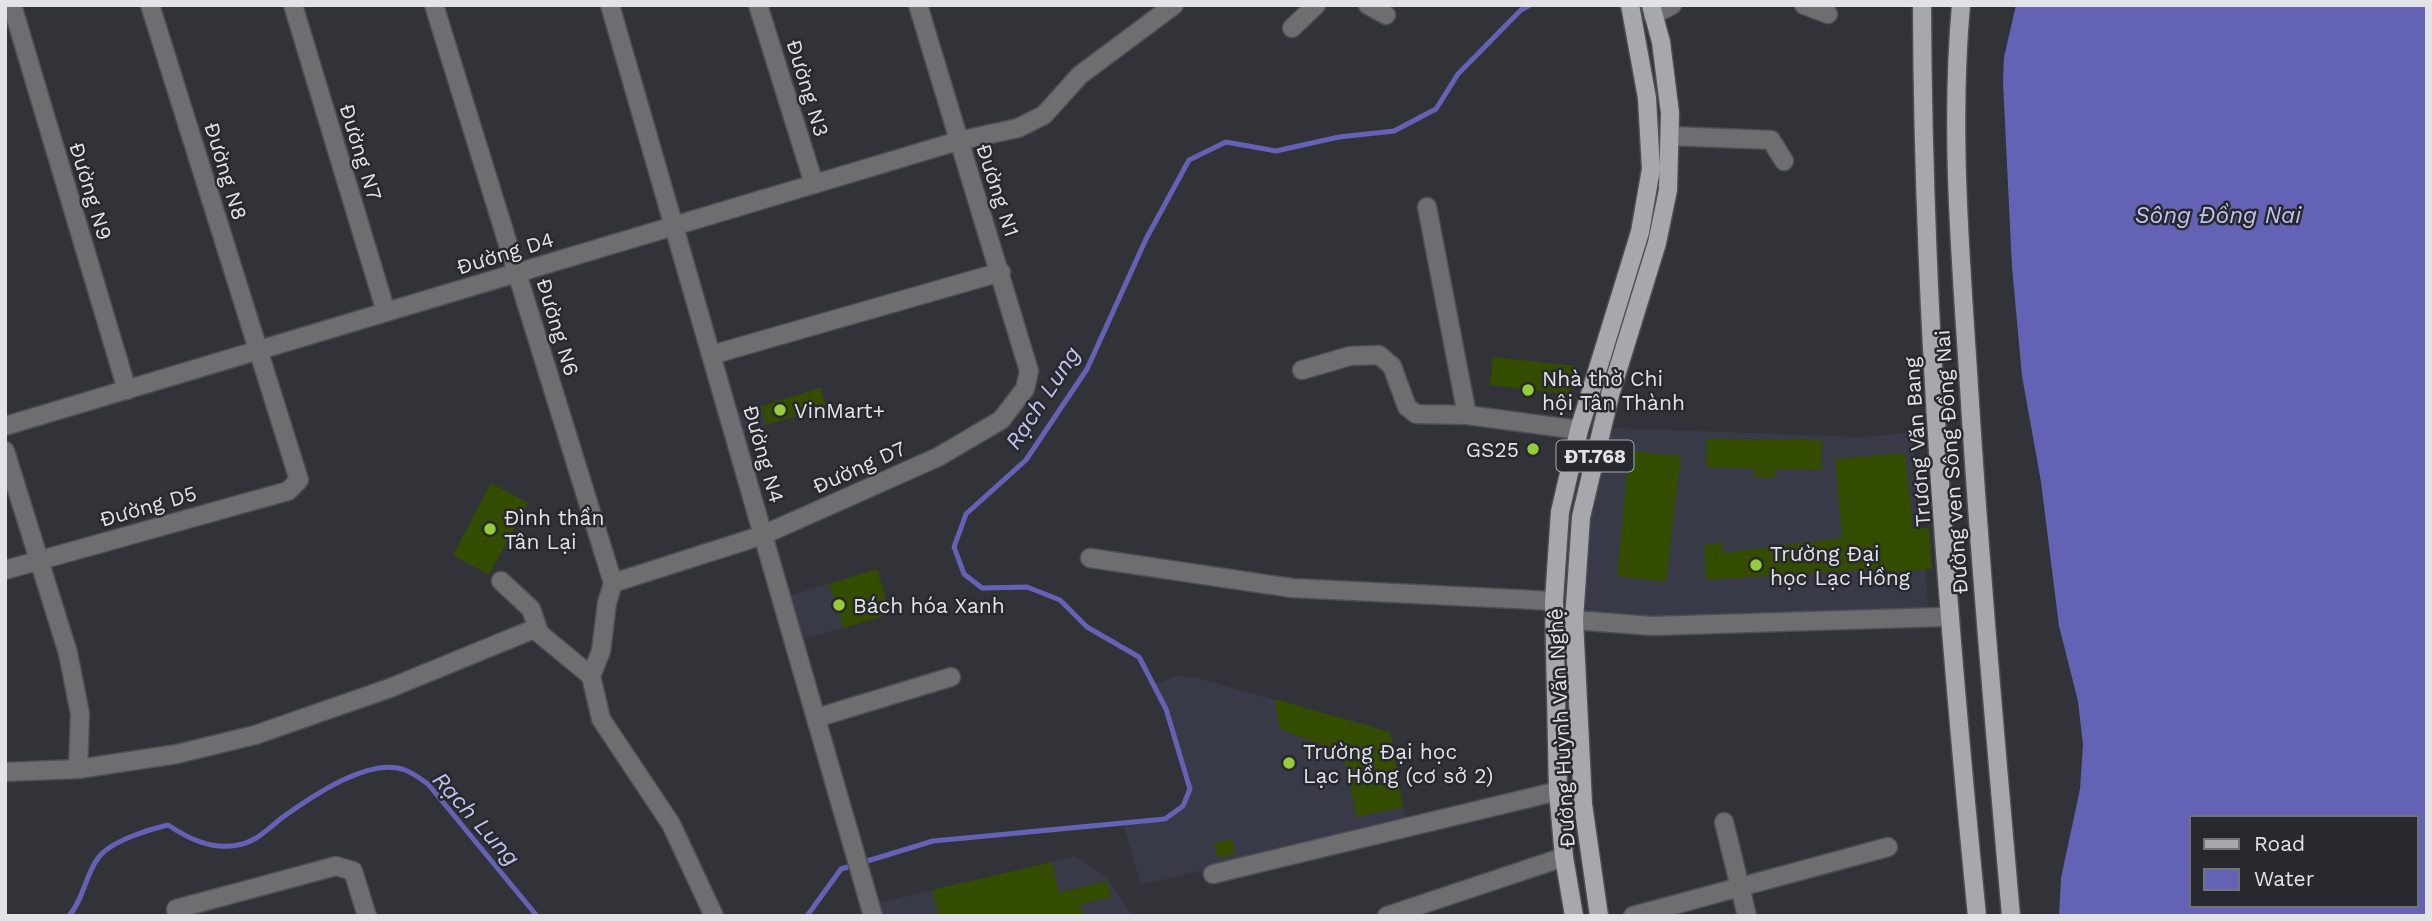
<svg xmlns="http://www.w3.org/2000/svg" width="2432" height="921" viewBox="0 0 2432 921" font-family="'Work Sans',sans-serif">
	<rect width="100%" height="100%" fill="#323239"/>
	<g fill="#393a47">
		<polygon points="820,388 826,407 740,433 735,414"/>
		<polygon points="1612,428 1862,437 1912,432 1929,613 1651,622 1585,616 1591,518"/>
		<polygon points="877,569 890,614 801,640 788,596"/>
		<polygon points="1177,676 1194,677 1390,732 1406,822 1141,885 1123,822 1165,819 1183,806 1190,789 1166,709 1155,684"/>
		<polygon points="1075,856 1108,878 1132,916 883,916 879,903"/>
	</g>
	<path fill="#6462b4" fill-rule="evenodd" d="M2016,5h411v911h-368l2,-38 19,-89 3,-44 -5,-44 -19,-75 -18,-144 -19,-106 -10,-109 -9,-185 1,-25zM2192,818h224v87h-224z"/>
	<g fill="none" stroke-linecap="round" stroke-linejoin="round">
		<g stroke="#6462b4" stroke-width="5">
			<path d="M69,916c15,-17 17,-44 30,-59 12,-16 51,-28 69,-32 21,14 43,25 70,20 18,-3 31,-17 45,-28 28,-20 87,-61 122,-47 8,3 16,9 23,14l109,132"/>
			<polyline points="807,916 841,869 933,841 1165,819 1183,806 1190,789 1166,709 1139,657 1087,627 1060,600 1027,587 982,588 964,574 954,547 966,514 1026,460 1087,369 1146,239 1189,160 1226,142 1276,151 1339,137 1394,131 1436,109 1458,74 1521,10 1530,5"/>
		</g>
	</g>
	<g fill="#334c00">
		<polygon points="1493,357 1575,366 1569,395 1490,385"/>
		<polygon points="820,388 826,407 766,425 761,406"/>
		<polygon points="1707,439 1822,440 1821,470 1776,469 1775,478 1754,477 1755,469 1706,467"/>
		<polygon points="1629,451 1681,456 1666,582 1617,576"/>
		<polygon points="1905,453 1913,529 1929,528 1932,569 1880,573 1879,569 1706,580 1704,545 1722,543 1723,553 1842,538 1835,459"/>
		<polygon points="491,483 528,503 489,575 453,555"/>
		<polygon points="877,569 890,614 843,628 829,584"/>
		<polygon points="1274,699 1390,732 1403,807 1357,817 1343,753 1280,729"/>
		<polygon points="1232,839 1235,854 1218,858 1214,843"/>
		<polygon points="1052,862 1059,893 1107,881 1111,897 1080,905 1083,916 939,916 932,890"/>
	</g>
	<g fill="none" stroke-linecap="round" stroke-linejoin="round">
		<g stroke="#4e4e55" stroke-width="21">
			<g id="minor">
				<polyline points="12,5 127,390"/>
				<polyline points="293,5 386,312"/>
				<polyline points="434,5 613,583"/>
				<polyline points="610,5 873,916"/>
				<polyline points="758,5 814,184"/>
				<polyline points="1368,5 1386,15"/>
				<polyline points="1804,5 1828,14"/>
				<polyline points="1653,15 1672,5"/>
				<polyline points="1292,28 1316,5"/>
				<polyline points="1670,136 1771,140 1784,161"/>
				<polyline points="1427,207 1467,415"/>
				<polyline points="711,355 1001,272"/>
				<polyline points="1302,370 1350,356 1379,355 1392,366 1407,407 1416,414 1467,415 1579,430"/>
				<polyline points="5,426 958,141 1018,128 1044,115 1080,75 1174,5"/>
				<polyline points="5,451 68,653 80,714 78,769"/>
				<polyline points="1090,558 1292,588 1554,601"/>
				<polyline points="5,570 288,491 299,480 150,5"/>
				<polyline points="501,581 531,609 539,632"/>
				<polyline points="613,583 763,535 938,457 1001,420 1025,389 1029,371 918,5"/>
				<polyline points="613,583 607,603 601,651 591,676 601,719 671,824 714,916"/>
				<polyline points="1574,620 1652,626 1942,617"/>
				<polyline points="816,718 951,677"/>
				<polyline points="5,772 78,769 177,754 255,735 390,688 534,629 591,676"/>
				<polyline points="1724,822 1747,916"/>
				<polyline points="1213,874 1558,791"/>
				<polyline points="178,916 176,909 336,866 353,871 367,916"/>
				<polyline points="1387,916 1564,857"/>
				<polyline points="1633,916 1888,847"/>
			</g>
		</g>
		<g stroke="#4e4e55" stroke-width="21">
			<g id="major">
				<path d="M1922,5c1,304 25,609 55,911"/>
				<path d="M1961,5c-11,122 -1,245 7,366 11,182 27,363 43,545"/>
				<polyline points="1574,916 1564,857 1558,791 1554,601 1560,512 1579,430 1640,232 1651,169 1647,98 1630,5"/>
				<polyline points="1599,916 1583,804 1574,620 1581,517 1610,395 1657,243 1668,190 1670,113 1661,42 1651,5"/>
			</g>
		</g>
		<use href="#minor" stroke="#6e6e71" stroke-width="18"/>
		<use href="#major" stroke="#a7a8ae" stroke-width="18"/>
	</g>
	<g fill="#95cc3a" stroke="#28282f" stroke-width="2.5">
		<circle cx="1528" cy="390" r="7"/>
		<circle cx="780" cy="410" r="7"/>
		<circle cx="1533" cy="449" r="7"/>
		<circle cx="490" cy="529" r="7"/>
		<circle cx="1756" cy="565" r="7"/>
		<circle cx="839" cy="605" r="7"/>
		<circle cx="1289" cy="763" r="7"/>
	</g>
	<g text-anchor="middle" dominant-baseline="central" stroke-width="5" stroke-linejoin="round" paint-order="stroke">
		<rect fill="#28282f" stroke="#aaaab0" stroke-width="2" x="1556.5" y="440.5" width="77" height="31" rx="5"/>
		<g font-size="19" font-weight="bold" fill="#e2e2e7">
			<text x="1595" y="456">ĐT.768</text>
		</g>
		<g font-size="21" fill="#e2e2e7" stroke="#28282f">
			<text transform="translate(808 88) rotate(73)">Đường N3</text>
			<text transform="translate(361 152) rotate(73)">Đường N7</text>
			<text transform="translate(226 171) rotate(73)">Đường N8</text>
			<text transform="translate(998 190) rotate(72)">Đường N1</text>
			<text transform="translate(91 191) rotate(73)">Đường N9</text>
			<text transform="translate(505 253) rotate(-17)">Đường D4</text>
			<text transform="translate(558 327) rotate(73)">Đường N6</text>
			<text transform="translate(1917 442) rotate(-94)">Trương Văn Bang</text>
			<text transform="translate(764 454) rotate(74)">Đường N4</text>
			<text transform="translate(1951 462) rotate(-94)">Đường ven Sông Đồng Nai</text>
			<text transform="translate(859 467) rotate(-24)">Đường D7</text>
			<text transform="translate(148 506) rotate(-16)">Đường D5</text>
			<text transform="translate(1561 728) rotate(-93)">Đường Huỳnh Văn Nghệ</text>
		</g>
		<g font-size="21" fill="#e2e2e7" stroke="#28282f" text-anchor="start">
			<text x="1542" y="378">Nhà thờ Chi<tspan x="1542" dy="24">hội Tân Thành</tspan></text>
			<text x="794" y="410">VinMart+</text>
			<text x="1519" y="449" text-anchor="end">GS25</text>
			<text x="504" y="517">Đình thần<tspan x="504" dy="24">Tân Lại</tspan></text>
			<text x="1770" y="553">Trường Đại<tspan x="1770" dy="24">học Lạc Hồng</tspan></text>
			<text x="853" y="605">Bách hóa Xanh</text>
			<text x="1303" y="751">Trường Đại học<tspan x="1303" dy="24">Lạc Hồng (cơ sở 2)</tspan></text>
		</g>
		<g font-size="23" font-style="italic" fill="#c0c2ef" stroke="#28282f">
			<text x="2218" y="215">Sông Đồng Nai</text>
			<text transform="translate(1043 398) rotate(-57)">Rạch Lung</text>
			<text transform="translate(476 819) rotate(48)">Rạch Lung</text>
		</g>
	</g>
	<rect width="2432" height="921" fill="none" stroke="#e2e2e7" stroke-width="14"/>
	<rect x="2190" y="816" width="228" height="91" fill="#28282f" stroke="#727279" stroke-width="2"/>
	<rect x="2204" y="839" width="35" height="10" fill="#a7a8ae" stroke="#727279" stroke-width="2"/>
	<text x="2254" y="851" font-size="21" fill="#e2e2e7">Road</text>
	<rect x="2204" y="869" width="35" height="21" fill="#6462b4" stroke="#727279" stroke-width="2"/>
	<text x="2254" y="886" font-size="21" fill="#e2e2e7">Water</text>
</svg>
